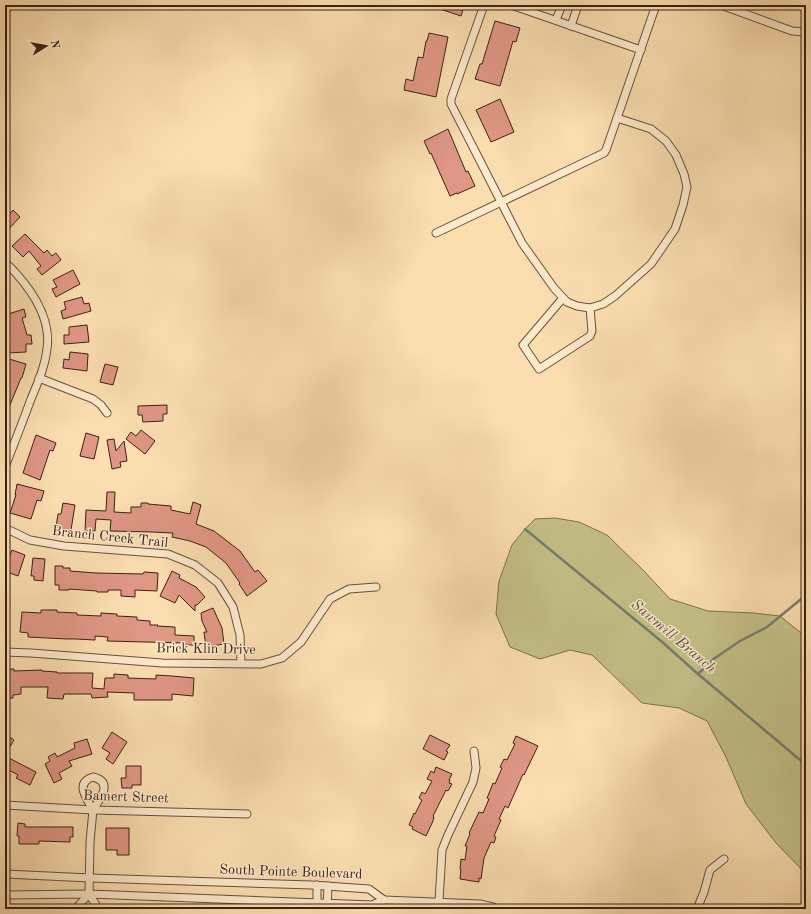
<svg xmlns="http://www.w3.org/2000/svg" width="811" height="914" viewBox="0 0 811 914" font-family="'Old Standard TT',serif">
	<rect width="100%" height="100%" fill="#fbdeb0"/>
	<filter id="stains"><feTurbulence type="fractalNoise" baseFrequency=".005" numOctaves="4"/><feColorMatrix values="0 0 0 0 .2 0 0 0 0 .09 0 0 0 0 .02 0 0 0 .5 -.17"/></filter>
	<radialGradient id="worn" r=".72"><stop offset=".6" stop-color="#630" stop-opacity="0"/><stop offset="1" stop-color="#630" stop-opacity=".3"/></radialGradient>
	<polygon fill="#c4c087" stroke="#80704e" points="555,518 579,522 607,535 644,571 670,599 708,611 754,613 780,616 806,637 806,874 776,843 746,804 726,757 707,721 679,708 642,703 592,655 570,650 540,659 510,647 496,614 499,581 512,545 525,529 535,519"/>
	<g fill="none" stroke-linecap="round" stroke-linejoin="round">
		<g stroke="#777e71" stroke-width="2.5">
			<polyline points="525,529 661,641 698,674 806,765"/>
			<polyline points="698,674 715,658 740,641 767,627 806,595"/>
		</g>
	</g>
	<g fill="#e09786" stroke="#3c2116">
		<polygon points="431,5 461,5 464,6 461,16 431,6"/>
		<polygon points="495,21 520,28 516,42 513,41 500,86 475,79 480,64 482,64"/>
		<polygon points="429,33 448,37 436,97 404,90 406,79 413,81 418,57 423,58 426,41 427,41"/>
		<polygon points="500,99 514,132 491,142 476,110"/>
		<polygon points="448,129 466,172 468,171 475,186 457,194 457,193 450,196 431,153 430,154 424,141"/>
		<polygon points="5,210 10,214 13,210 20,217 5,233"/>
		<polygon points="25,234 44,253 47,250 52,256 56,253 61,260 42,275 37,269 41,266 29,251 23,257 12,246"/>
		<polygon points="73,270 80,284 56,297 52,289 57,287 53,280"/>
		<polygon points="82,297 84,304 89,303 91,311 63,319 61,311 66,309 64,302"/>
		<polygon points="24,309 26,317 22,318 27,335 31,335 32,344 26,344 26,352 6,353 5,337 7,336 5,329 5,315"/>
		<polygon points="87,325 89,342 64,344 64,335 69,335 69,327"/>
		<polygon points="70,352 88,354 87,371 63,368 64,359 69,360"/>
		<polygon points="9,359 26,364 22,378 21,378 5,417 5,372"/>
		<polygon points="105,364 118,367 113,385 100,382"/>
		<polygon points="167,405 167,414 163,414 163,421 143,422 142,415 138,415 138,406"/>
		<polygon points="141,430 155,441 145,454 126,439 131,432 136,436"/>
		<polygon points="86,433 99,437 94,459 80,456"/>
		<polygon points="36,435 56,443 53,451 50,450 40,480 23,473"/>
		<polygon points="114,439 116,451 124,441 127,461 120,462 121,467 112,469 107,440"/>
		<polygon points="17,484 44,491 41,501 37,500 31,519 10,513 16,495 15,495"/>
		<polygon points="107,492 115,492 114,512 131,513 131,507 141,507 141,503 148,503 148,504 171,506 171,510 190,514 193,502 201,505 196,524 214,531 240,551 255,572 258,570 267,581 247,596 239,584 240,583 226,563 206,547 190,541 172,537 173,533 152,532 110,531 111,520 96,519 95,531 85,531 86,510 106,511"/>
		<polygon points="63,503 75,505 71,530 56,527 58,514 61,514"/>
		<polygon points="12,550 25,555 18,576 7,572 8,567 6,566"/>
		<polygon points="33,558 45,559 43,581 34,580 34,576 31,576"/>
		<polygon points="55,566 63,566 63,568 70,568 70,571 96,573 143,574 144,572 158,573 157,591 135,590 135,597 121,596 121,590 108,590 108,592 97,592 97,591 69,589 69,590 59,590 59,585 55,585"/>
		<polygon points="172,571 180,575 179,578 196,587 205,597 197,605 195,605 195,611 179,595 175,603 160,596"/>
		<polygon points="213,608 222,628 224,644 206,647 204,632 207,632 202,621 201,613"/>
		<polygon points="41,610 57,610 57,612 77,613 77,615 101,616 101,613 117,614 117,616 137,617 137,620 150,621 150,625 158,625 157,626 175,627 175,635 194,636 194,645 185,645 185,643 107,641 108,637 95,636 95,640 76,639 67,639 28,637 28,633 20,632 22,612 41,613"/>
		<polygon points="5,669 14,669 14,671 42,670 42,671 57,672 57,673 93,673 92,688 104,689 105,678 114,678 114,674 128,675 128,678 156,679 156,675 172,676 194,678 193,696 172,694 172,700 134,700 134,693 107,692 108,697 92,698 91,694 64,694 63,699 47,698 48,687 21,687 21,694 13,695 13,698 5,698"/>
		<polygon points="112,732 127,742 113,764 106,759 110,753 102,748"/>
		<polygon points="5,734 14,740 5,755"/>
		<polygon points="430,735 450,745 446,751 448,752 444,760 423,749"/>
		<polygon points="516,736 538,746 524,775 523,774 508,808 505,806 499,819 501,820 494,836 496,837 494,843 491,842 484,858 481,879 479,878 479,882 460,879 461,869 460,869 461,859 465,860 467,846 465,846 470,834 469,833 479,812 483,813 489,799 487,798 490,791 493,783 495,784 502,768 500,767 504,759 507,760 515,744 513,743"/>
		<polygon points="87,739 92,754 69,761 72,766 59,773 62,779 54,783 45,764 50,761 48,757 55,753 57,757 75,748 74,743"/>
		<polygon points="5,756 36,772 30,785 16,778 18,775 5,768"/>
		<polygon points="126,766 141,766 141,785 132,785 132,788 122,788 121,778 126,778"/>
		<polygon points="436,767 452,774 449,780 450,781 449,783 452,784 448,791 446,790 433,816 434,817 433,821 426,836 412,829 413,827 409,825 414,813 415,814 422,800 419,798 422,792 425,794 432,781 427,779 431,771 434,773"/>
		<polygon points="18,823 25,824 25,827 73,827 73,837 70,837 70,842 39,841 39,844 19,844 19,836 17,836"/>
		<polygon points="106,828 129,828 129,855 117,855 117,850 106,850"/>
	</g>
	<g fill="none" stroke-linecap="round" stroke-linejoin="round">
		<g stroke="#6c503c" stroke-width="9">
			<g id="minor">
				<polyline points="484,5 451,99 451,104 522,243 554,288 567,302 577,306 590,308 603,304 615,296 651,264 675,229 683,205 687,187 684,174 676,155 666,141 651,129 617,118"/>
				<polyline points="511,5 641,50"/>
				<polyline points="721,5 792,31 806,32"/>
				<polyline points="556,20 562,5"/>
				<polyline points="571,26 578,5"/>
				<polyline points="436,233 604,153 606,150 656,5"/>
				<path d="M5,262c23,22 47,54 42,87 -2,18 -9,33 -16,50 -8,22 -17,45 -26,68"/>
				<polyline points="563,298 523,345 539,369 590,336 592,331 590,308"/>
				<polyline points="39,378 93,399 101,405 107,413"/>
				<polyline points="5,528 30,540 64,546 168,554 195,565 218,583 233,607 240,635 241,663"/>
				<polyline points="5,652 31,653 162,663 261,664 282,658 301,642 330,599 349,589 376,587"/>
				<path d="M93,777c21,5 7,22 0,33 -6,-11 -19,-27 0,-33z"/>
				<polyline points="5,805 93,810 247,814"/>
				<polyline points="5,874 90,878 312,885 369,889 384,900 372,905 89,894 5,895"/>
				<polyline points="89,894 90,842 93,810"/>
				<polyline points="384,900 480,904 493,907 496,909"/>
				<polyline points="439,902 442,850 448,835 473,782 476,768 474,751"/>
				<polyline points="78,909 78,906 89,894 96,905 96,909"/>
				<polyline points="317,909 317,885"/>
				<polyline points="327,909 328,886"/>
				<polyline points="697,909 704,892 710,870 724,859"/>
			</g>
		</g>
		<use href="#minor" stroke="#fceacc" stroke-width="7"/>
	</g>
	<g text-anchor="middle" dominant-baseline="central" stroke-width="3" stroke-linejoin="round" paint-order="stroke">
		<g font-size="14" fill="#3c2116" stroke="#fceacc">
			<text transform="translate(110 537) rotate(6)">Branch Creek Trail</text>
			<text transform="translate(206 649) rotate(1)">Brick Klin Drive</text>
			<text transform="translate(126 797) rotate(2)">Bamert Street</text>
			<text transform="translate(291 872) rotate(2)">South Pointe Boulevard</text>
		</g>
		<g font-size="15" font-style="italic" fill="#5a5044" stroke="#fceacc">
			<text transform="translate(673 637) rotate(40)">Sawmill Branch</text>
		</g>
	</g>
	<rect width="811" height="914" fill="none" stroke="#fbdeb0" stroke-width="20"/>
	<rect x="6" y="6" width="799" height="902" fill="none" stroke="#3c2116" stroke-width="2"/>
	<rect x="10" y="10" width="791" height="894" fill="none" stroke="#3c2116"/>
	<g transform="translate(46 46) rotate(79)" stroke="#fceacc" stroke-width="3" paint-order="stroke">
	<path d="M0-3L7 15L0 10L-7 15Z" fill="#3c2116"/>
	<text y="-6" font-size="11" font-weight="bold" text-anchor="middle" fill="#3c2116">N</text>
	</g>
	<rect width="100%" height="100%" filter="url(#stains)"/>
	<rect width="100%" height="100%" fill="url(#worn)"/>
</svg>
